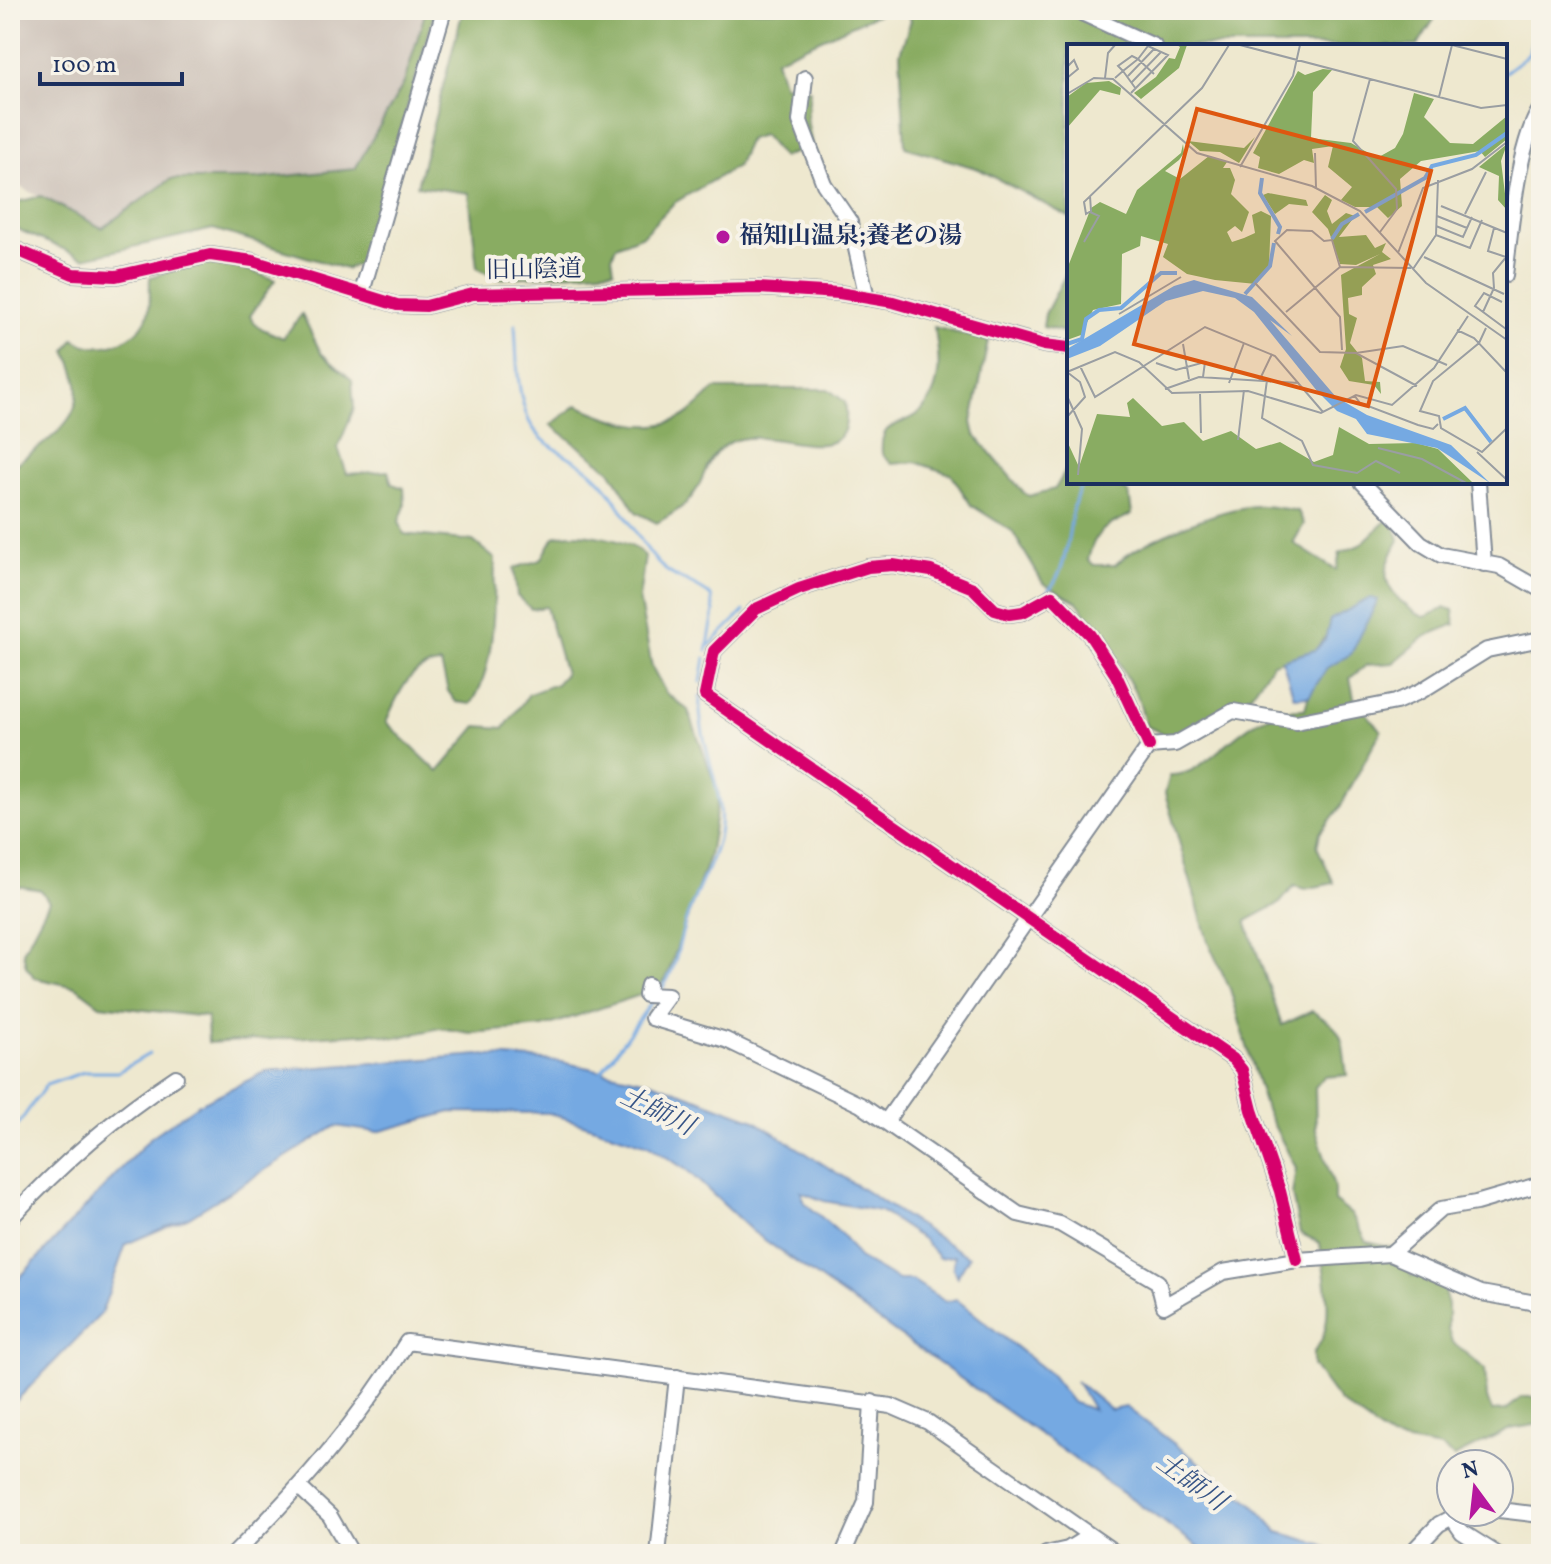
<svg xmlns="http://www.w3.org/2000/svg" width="1551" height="1564" viewBox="0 0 1551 1564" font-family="Vollkorn,'Noto Serif JP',serif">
	<rect width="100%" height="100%" fill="#f7f3e8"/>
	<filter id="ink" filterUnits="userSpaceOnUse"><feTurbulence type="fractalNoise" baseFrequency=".0125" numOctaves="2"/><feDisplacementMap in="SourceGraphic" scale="16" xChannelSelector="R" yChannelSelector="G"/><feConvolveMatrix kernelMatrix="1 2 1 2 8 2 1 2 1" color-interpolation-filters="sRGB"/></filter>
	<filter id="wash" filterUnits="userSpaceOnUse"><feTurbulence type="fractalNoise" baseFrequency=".006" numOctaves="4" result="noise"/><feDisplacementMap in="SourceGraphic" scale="32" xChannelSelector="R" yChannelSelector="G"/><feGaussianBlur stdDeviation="1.8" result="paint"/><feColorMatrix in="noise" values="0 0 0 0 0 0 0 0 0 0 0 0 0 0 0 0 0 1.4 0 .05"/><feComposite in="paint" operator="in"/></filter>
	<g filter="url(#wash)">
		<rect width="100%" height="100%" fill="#eee8cf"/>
		<polygon fill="#cdc2b9" points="10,10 426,10 404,83 355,169 256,179 171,179 102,228 10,182"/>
		<g fill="#89ac62" stroke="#526e60" stroke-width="2">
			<polygon points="426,10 435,10 363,262 346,269 213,229 84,258 10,226 10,204 41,196 102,228 171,179 256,179 355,169 404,83"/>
			<polygon points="463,10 887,10 776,59 784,86 798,83 810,90 807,119 812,147 782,157 763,135 749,139 737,166 674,203 643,235 616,246 612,257 614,270 497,279 477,268 469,193 417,186"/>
			<polygon points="905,10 1440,10 1417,46 1069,46 1069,217 979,169 905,147 900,53 911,20"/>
			<path d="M203,262l38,5 34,13 -25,36 8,11 25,11 19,-24 19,39 31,27 2,28 -16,40 9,26 41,-3 4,13 12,4 1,18 -6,15 5,13 69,7 22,18c-1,42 1,110 -24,145l-15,-2 -8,-11 -7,-27c-33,1 -43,31 -55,58l52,50 39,-46 27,2 25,-34 27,-10 9,-10 -19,-67 -15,2 -14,-13 -3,-28 27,-8 13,-23c22,-8 76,2 91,19l-6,42 13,69 14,26 22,17 31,85 -10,61 -43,123 -10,11 -113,37 -73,6 -30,-5 -44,10 -22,-5 -166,10 -1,-26 -107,-12 -24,-18 -41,-9 -9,-12 -3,-14 26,-50 -8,-12 -31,-5v-417c47,-34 89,-55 56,-117l8,-12c20,16 58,5 71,-18 7,-10 4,-32 5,-44z"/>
			<polygon points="1069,268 1069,333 1043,327 1045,314"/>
			<path d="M934,327l54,14 -16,81 3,13 48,57 6,4 26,-7 14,-24v17h43l17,11 3,21c-27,13 -37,15 -44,46l6,5h21c25,-24 105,-57 140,-59 14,-1 30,3 43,5l6,13 -11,19 43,27 4,-17 20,-8 26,-24h7l6,19c-14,25 -21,42 4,63 7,6 13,12 22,14l21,-9 7,2 2,14 -29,12 -33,27 -26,2 -17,13 4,20 27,33 -42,78 -19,24 -3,14 17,36 -29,6 -11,-3 -14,17 -34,18 36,104 30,-14c35,21 29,25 35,64l-23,2 -9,10 1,42 18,58v14l18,14 15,27 34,8 8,12 2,14 22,-2 6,3 9,27v25l4,13 33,27 2,29 5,13 14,-1 16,-13h19v27l-31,5 -56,28 -13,-9 -50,-9 -52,-38 -26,-35v-13c25,-28 11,-76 7,-110l-20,-10 -8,-38 4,-27 -30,-58 -36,-121 -22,-47 -43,-149 5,-18c42,3 70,-69 135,-66l5,-18 17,-23 24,-15 11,-27 -34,7 -13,17 -42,13 -30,43 -63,28 -14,1 -20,-9 -8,-28 -29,-54 -32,-42 -34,-19 -31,-52 -41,-26 -20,-31 -36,-12 -23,2 -10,-10c-3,-37 20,-25 38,-42 24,-22 20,-58 14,-85z"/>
			<path d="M715,389h113l17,13c13,79 -76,19 -116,41 -28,16 -22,40 -42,59 -8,9 -21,15 -30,21l-21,-11 -26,-42 -59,-45 26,-20c31,14 72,30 104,13 13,-7 24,-20 34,-29z"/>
		</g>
		<g fill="#75a9e2" stroke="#486ca0" stroke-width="2">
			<polygon points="1370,598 1378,600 1351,654 1327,668 1309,696 1294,697 1282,660 1315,650 1325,640 1330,620"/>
			<polygon points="480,1055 557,1061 652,1082 752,1119 969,1257 957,1277 953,1268 955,1256 939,1258 924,1240 880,1211 824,1201 801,1192 805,1203 843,1236 859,1258 898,1280 912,1280 946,1302 956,1299 1051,1375 1072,1402 1093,1410 1076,1381 1111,1410 1126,1407 1253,1504 1278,1532 1321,1544 1335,1554 1209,1554 752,1231 688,1171 648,1145 549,1113 451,1112 377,1132 336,1126 189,1217 126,1244 101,1314 10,1407 10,1288 150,1138 197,1105 267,1071"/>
		</g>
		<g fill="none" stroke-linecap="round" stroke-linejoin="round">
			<g stroke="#75a9e2" stroke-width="3">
				<polyline points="1505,72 1529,54 1538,10"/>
				<path d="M515,325c2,31 1,67 14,96 14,28 40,32 61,50 30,25 43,65 69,93 15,16 36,18 52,32l3,16 -7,39"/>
				<path d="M1047,592c27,-28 17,-76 36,-110"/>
				<polyline points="710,645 744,611"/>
				<polyline points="701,682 705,658"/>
				<path d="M660,991c17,-21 17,-44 25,-68 12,-41 40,-72 35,-117 -5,-36 -22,-72 -20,-109"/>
				<polyline points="601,1072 653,1000"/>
				<polyline points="10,1136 46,1085 84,1072 118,1072 149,1054"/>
			</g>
		</g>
	</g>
	<g filter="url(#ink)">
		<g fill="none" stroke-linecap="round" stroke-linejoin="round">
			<g stroke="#848c96" stroke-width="18">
				<g id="minor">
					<polyline points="1075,10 1154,46"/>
					<polyline points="805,78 800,121 824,184 850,222 867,298"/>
					<polyline points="10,247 73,274 116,276 210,255 253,261 397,305 426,306 473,294 758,288 839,293 893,302 1044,345 1069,348"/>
					<path d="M1505,275c6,-45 12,-131 36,-167"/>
					<polyline points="362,292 444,10"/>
					<polyline points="1362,482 1421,543 1441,555 1499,566 1541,590"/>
					<polyline points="1478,482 1484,564"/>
					<polyline points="1149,746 1116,675 1090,635 1052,596 1023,612 1009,614 995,610 973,588 931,571 893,565 868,567 799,589 756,609 714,651 705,695 1233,1059 1242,1070 1252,1110 1280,1191 1297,1260"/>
					<polyline points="648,985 646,995 668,996 652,1018 726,1040 861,1105 1018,1214 1060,1224 1158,1282 1164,1306 1223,1272 1297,1260 1390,1254 1481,1293 1541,1304"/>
					<polyline points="887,1120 1149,746 1175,744 1233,711 1296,722 1396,702 1421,691 1487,650 1541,639"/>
					<path d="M10,1219c50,-54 105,-102 166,-142"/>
					<polyline points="1390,1254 1441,1209 1476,1203 1541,1184"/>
					<polyline points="299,1487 330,1516 352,1554"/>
					<polyline points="1499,1510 1541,1515"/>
					<polyline points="1451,1516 1462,1532 1497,1554"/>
					<path d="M234,1554c65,-65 125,-133 173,-212l484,64 37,16 189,132"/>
					<polyline points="658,1554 677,1377"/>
					<polyline points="843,1554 866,1502 872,1402"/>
					<polyline points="1046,1554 1068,1549 1089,1536"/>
					<polyline points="1410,1554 1439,1524 1462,1512"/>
				</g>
			</g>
			<use href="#minor" stroke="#fff" stroke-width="14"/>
			<g stroke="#f7f3e8" stroke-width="17">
				<g id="cycleway">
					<polyline points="10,247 73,274 116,276 210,255 253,261 397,305 426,306 473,294 758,288 839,293 893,302 1044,345 1069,348"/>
					<polyline points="1149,746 1116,675 1090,635 1052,596 1023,612 1009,614 995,610 973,588 931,571 893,565 868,567 799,589 756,609 714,651 705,695 1233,1059 1242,1070 1252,1110 1280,1191 1297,1260"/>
				</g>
			</g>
			<use href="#cycleway" stroke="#d6006c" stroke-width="12"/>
		</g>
	</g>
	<circle fill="#b5179e" stroke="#f7f3e8" stroke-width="3" cx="723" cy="237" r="8"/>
	<g text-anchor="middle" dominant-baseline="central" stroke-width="8" stroke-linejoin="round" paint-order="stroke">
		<g font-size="24" font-weight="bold" fill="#1b2f5e" stroke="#f7f3e8" text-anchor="start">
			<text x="739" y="237">福知山温泉;養老の湯</text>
		</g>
		<g font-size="24" fill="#1b2f5e" stroke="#f7f3e8">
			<text transform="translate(534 271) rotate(-1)">旧山陰道</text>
		</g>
		<g font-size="26" font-style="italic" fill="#365486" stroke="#f7f3e8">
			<text transform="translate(657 1112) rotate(26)">土師川</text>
			<text transform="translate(1191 1483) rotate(36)">土師川</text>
		</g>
	</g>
	<g transform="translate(1067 44)">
		<rect width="440" height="440" fill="#eee8cf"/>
		<path d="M110,1h10l-8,23 -38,31 -7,-6 22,-16 13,-19 6,1 5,-12zM256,25l9,1 -19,22 -2,46 40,5 26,15 18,-10 8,-14 11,-41 20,6 -10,18 26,26 23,1 34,-28v23l-22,18 -5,-6 -59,10 -21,18 2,27 -14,12 -11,-11h-22l-14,-7 11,-13 -24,-20 5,-21 -21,3 2,14 -10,-3 -25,14 -21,-6 2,-11 -7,-4 45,-82 7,4zM42,37l12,7 -1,7 -20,-5 -33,38v-31l19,-14zM188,93l-16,26 -19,-11 -20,-1 -12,-10 56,7zM116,100l1,9 -5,7 -14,11 15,8 29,-23 18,6 -4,6h7l5,12 -4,14 18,18 -7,20 -7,-6 -8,6 5,10 12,-4 11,-5 -3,-18 9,-4 10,5 -2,50 -13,18 -41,-4 -28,-6 -24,-17 5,-13 -27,-8 -1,10 -18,8 -1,50 -28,6 -12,25 -14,5v-71l24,-61 9,-6 26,12 11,-24 44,-37zM440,100l-6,17 6,49 -9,-10 1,-24 -20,-9zM201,149l38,7 2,6 -19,-2 -14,10 -12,-19zM258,151l7,5 -5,11 5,13 14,-11 9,3 -16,21 27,-2 9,13 11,-5 -4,9 9,7 -18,6 3,9 -14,13v8l-14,3 1,16 8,4 -7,25 12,15 3,23 15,1 1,12 -7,-9 -25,-4 -9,-14 6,-18 -5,-74 39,-21 -24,11 -16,-1 -12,-35 -16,-17zM66,354l29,28 22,-4 19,19 28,-10 25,18 24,-7 34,20 19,-7 6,-28 30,17 47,-1 22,6 35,34h-406v-42l12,26 18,-53 33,3 -3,-14z" fill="#89ac62"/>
		<path d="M127,236l58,17 40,39 -22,-16 66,77 31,18 84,30 39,38 -53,-35 -70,-14 -11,-15 -19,-8 -20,-20 -63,-79 -19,-14 -32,-7 -37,10 -66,45 -33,13v-10l107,-63z" fill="#75a9e2"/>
		<path fill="none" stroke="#75a9e2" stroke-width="4" d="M195,134l-2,15 20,34 -2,7M298,168l60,-34 7,-12 44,-11 31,-22M265,195l10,-15 17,-10M178,250l25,-28 4,-23M0,300l15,-5 4,-20 13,-9 22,-2 40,-35h16M376,375l22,-11 26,34"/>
		<path fill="none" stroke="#9a9ea2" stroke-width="2" d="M173,1l241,63 26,-3M385,1l55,14M0,23l7,-7 4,9 -11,9M61,32l26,-27M38,34l3,-25 7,-8M48,34l8,-7 -5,-5 14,-10 6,3 10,-13 20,9 -37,38M303,35l-17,62 43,48 1,20 -17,23M65,38l29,-30M69,45l-13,-18 15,-12 16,15M0,50l27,-16 19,1 84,74 115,33 48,25 66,72 81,57M372,53l13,-52M248,109l1,35M173,123l53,-91 7,-31M23,152l1,15 -5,3 -2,-12 118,-114 27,-43M374,162l66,27M398,170l21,-42M370,172l30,12M369,182l27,11 9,-20M427,184l-6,23 18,6M369,191l34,13 12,-28M17,198l15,-26 -9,-4M331,209l25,-65 49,-19 35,-27M357,213l80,37M273,223l-8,-27 -8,1 -12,-10 -25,-1 -12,11 65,76 2,33M346,225l23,-34 2,-55M188,239l65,69 36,1 61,33M435,258l-18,-9 -9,13 31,23M219,268l54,-45 71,1M416,268l11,-24 -1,-15 14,-17M52,270l62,-37M419,284l-7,15 -46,38 -13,30 19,5 2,12 41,24 25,-24M390,286l17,8 33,35M116,300l6,35M289,309l47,-7 44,19M89,319l20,7 29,-8 -2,15M13,322l15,31 110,-70 70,29 48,56M0,328l48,-20 24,10 33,31 76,-2 73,22 35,-18 36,10 42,-37 34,-52M0,328l13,10 5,15 -18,20M200,336l-5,38 40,23 11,24 44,8 19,-12 24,12M192,337l13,-27M162,339l15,-40M98,345l34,-12 100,6M133,348l1,41M287,351l6,8 58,22 15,4 5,-5M0,352l15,33 -4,46M171,396l6,-50M311,404l44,11 44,24M410,408l30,28"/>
		<path fill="#de5710" fill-opacity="0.15" stroke="#de5710" stroke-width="4" d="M130,65l234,62 -63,235 -234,-62z"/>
		<rect width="440" height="440" fill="none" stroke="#1b2f5e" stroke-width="4"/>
	</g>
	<rect width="1551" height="1564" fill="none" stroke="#f7f3e8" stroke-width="40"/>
	<g transform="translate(1475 1488) rotate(345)"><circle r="38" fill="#f7f3e8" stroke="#9fa5b1" stroke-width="2"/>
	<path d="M0-6L14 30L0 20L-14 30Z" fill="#b5179e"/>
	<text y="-12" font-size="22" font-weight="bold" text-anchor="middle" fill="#1b2f5e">N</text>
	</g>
	<path d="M40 72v12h142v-12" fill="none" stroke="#1b2f5e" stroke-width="4"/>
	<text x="52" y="72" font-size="24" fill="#1b2f5e" stroke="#f7f3e8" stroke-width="6" paint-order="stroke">100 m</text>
</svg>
